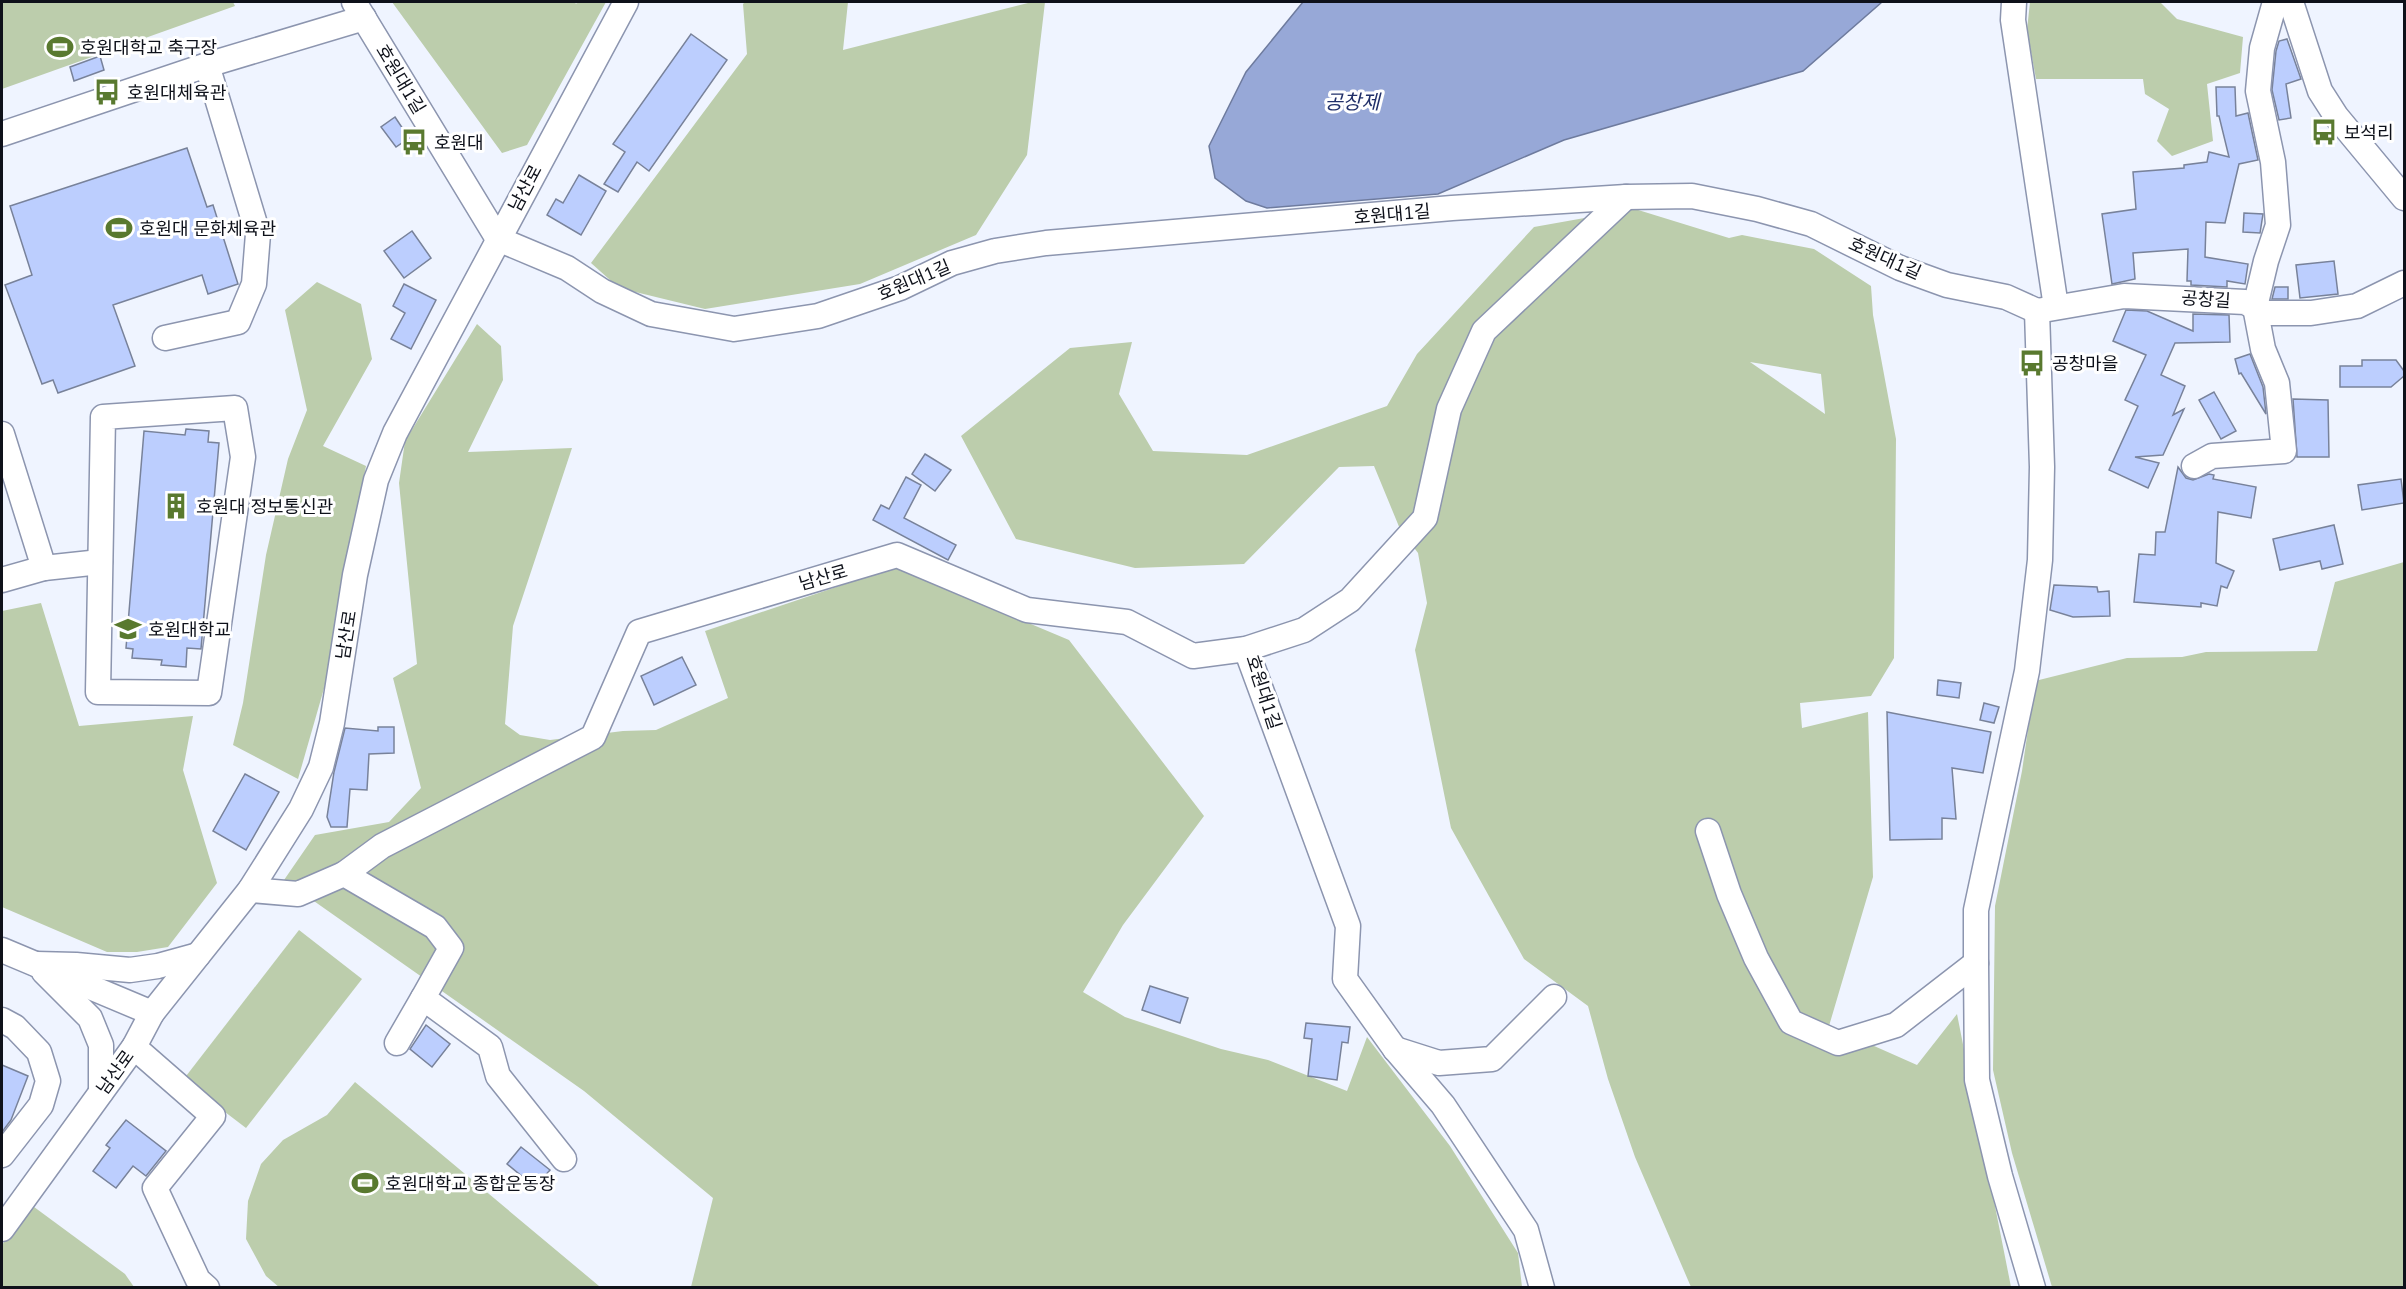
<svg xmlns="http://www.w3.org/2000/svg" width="2406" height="1289" viewBox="0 0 2406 1289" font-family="Mulish,'Noto Sans KR',sans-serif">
	<rect width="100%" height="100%" fill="#eff4ff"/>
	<g fill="#bccdac" fill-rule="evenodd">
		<polygon points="2,2 233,2 235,6 2,89"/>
		<polygon points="392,2 577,2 575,4 580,2 606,2 527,145 502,153"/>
		<polygon points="745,2 848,2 843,50 1032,2 1045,2 1027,155 976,235 860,284 705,309 619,288 591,263 747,54 743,4"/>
		<polygon points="2030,2 2160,2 2177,19 2243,37 2240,73 2207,84 2213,141 2172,156 2157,141 2169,109 2145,94 2143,79 2036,79 2027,30"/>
		<path d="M1635,209l94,29 13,-3 72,14 57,37 2,29 23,124 -2,219 -23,38 -71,7 2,25 66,-16 5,165 -44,149 88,39 40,-51 54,273h-320l-56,-130 -27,-78 -20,-73 -64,-47 -73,-131 -36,-178 12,-47 -9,-50 -18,-24 -26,-63 -35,1 -95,97 -109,4 -119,-29 -55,-103 109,-88 62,-6 -13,52 34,57 94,4 140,-49 30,-52 117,-127zM1750,362l71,12 4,40z"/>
		<polygon points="317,282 361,304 372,359 323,446 366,466 325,685 298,779 233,745 243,703 266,555 288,459 307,410 285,310"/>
		<polygon points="477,324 501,346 503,380 468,452 572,448 513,626 505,724 520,735 550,740 623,731 656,730 728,698 705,631 896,567 1069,640 1204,816 1123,925 1083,992 1125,1017 1221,1049 1268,1060 1347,1091 1367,1037 1450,1146 1518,1253 1522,1287 691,1287 713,1198 584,1091 284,880 315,835 389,822 421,788 393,678 417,664 399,483 405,441"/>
		<polygon points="2404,562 2404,1287 2052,1287 2012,1153 1993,1070 1995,906 2022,771 2035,681 2127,658 2182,657 2206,652 2317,651 2335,582"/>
		<polygon points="41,603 79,726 193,716 183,770 217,883 168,947 137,952 107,952 2,907 2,611"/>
		<polygon points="299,930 362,979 246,1128 183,1080"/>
		<polygon points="355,1082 599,1286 600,1287 280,1288 266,1276 246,1239 248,1201 261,1164 283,1140 327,1115"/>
		<polygon points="30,1204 125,1274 134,1287 2,1288 2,1245"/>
	</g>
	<polygon fill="#97a8d7" stroke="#6e7b9e" stroke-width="1.5" points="1303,2 1882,2 1803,71 1564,140 1438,194 1267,208 1246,201 1215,178 1209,146 1246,72"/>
	<g fill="#bccefe" stroke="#78829a" stroke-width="1.5">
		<polygon points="691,34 727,60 649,171 637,162 618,192 604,184 625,152 613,144"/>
		<polygon points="2287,39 2301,79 2286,84 2291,118 2279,120 2272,90 2276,51 2279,41"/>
		<polygon points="100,56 104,70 74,81 70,67"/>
		<polygon points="2216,87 2235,87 2236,116 2248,113 2258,160 2239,164 2225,223 2206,222 2205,257 2248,264 2245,284 2227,281 2227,287 2191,285 2191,281 2187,281 2188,249 2133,253 2135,279 2112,284 2102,214 2136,209 2133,172 2184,168 2184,165 2207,162 2209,152 2229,157 2219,116 2217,116"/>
		<polygon points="395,117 409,138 396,147 381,127"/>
		<polygon points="187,148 207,207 213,205 238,284 208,294 202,275 113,305 135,366 58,393 53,380 42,384 5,285 32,275 10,206"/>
		<polygon points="579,175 606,191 581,235 547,215 556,199 563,203"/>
		<polygon points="2244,213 2263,214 2260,233 2243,232"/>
		<polygon points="412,231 431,258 404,278 384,251"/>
		<polygon points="2334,261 2338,294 2300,298 2296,265"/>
		<polygon points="404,284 436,300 411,349 391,339 405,313 393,306"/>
		<polygon points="2275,287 2288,287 2288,299 2272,299"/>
		<polygon points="2126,310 2147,311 2193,331 2193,314 2229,315 2230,342 2175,343 2161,375 2185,386 2173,415 2184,409 2163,455 2135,457 2159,463 2148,488 2109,470 2138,406 2125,400 2146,355 2113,341"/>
		<polygon points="2250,354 2263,387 2266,414 2241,373 2239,374 2235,359"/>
		<polygon points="2362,360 2396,360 2404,371 2404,376 2391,387 2340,387 2340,366 2362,366"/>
		<polygon points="2214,392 2236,431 2221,439 2199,400"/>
		<polygon points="2293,399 2328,400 2329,457 2297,457"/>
		<polygon points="186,429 209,431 208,442 219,443 201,649 187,648 186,667 161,665 162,660 132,658 133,649 126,648 144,431 185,435"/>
		<polygon points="925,454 951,470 935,491 912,474"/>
		<polygon points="2178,467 2186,478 2193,480 2209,474 2214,475 2213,479 2256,487 2251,518 2218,512 2216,563 2234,571 2227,588 2221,586 2217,606 2201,603 2201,607 2134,602 2139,554 2155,555 2156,532 2165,532"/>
		<polygon points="906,477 921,485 904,518 956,545 948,560 873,520 881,505 889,509"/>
		<polygon points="2401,479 2404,503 2362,510 2358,485"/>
		<polygon points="2334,525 2343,564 2322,569 2320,561 2280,570 2273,539"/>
		<polygon points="2054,585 2097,587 2098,592 2109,591 2110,616 2073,617 2050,610"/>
		<polygon points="682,657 696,685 654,705 641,676"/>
		<polygon points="1938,680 1961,683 1959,698 1937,695"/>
		<polygon points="1984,703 1999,707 1994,723 1980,720"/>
		<polygon points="1887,712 1991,732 1983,773 1952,768 1956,819 1942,818 1942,839 1890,840"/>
		<polygon points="378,727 394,727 394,753 369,754 367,790 350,789 347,827 331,827 327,817 334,772 345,728 378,731"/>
		<polygon points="245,774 279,792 246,850 213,831"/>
		<polygon points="1150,986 1188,998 1180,1023 1142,1010"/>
		<polygon points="1306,1023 1350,1027 1348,1043 1342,1042 1337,1080 1308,1076 1312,1039 1304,1038"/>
		<polygon points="426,1025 450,1044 432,1067 410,1049"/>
		<polygon points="2,1065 28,1076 11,1120 2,1132"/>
		<polygon points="126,1120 166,1151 146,1176 133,1166 116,1188 93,1171 110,1148 106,1145"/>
		<polygon points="521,1147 550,1170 535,1187 507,1164"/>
	</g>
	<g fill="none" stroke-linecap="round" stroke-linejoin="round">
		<g stroke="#8c95af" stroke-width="27">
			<g id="minor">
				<polyline points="354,2 498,239 567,268 602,291 651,314 734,329 818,316 900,288 952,263 995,251 1046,243 1452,208 1626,197 1692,196 1757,209 1811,224 1900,268 1947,285 2006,297 2037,311"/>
				<polyline points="2014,2 2013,20 2056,307"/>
				<polyline points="2291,2 2320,91 2336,116 2404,198"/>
				<polyline points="2,134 207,65 364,18"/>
				<polyline points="2037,311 2124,296 2245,302 2266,313 2311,313 2357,306 2404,283"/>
				<polyline points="165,338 238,322 254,284 258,234 207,65"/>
				<polygon points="235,408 243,457 209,693 98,692 103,417"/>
				<polyline points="2,434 44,568"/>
				<polyline points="2194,466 2212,456 2284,451 2277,383 2263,349 2255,307 2266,261 2278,225 2273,162 2258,91 2262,48 2275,2"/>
				<polyline points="2,580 44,568 100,562"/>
				<polyline points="1246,649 1348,926 1345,979 1395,1049 1443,1105 1526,1230 1542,1288"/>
				<polyline points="1708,831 1729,894 1756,958 1791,1022 1838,1043 1896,1025 1976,963"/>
				<polyline points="344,874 382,846 593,737 639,632 897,555 1027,610 1127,622 1193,656 1246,649 1304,630 1350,600 1425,518 1449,409 1484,331 1626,197"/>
				<polyline points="250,890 298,894 344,874 435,927 451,948 423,998 490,1047 498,1076 564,1159"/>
				<polyline points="2,950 152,1013"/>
				<polyline points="36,964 76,965 130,970 158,966 198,955"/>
				<polyline points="44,972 90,1018 101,1045 101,1092"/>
				<polyline points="2,1020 15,1027 39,1052 48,1081 41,1105 2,1155"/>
				<polyline points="397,1043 423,998"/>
				<polyline points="134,1047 213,1116 155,1188 198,1280 207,1288"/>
				<polyline points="1395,1049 1439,1063 1492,1059 1554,997"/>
				<polyline points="2,1229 134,1047 152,1013 250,890 301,809 321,767 332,723 355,575 376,480 395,433 626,2"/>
				<polyline points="2033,1288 2000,1176 1977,1080 1976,963 1976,910 2027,671 2040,560 2042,467 2037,311"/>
			</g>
		</g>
		<use href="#minor" stroke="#fff" stroke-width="24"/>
	</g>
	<defs>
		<g id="stadium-bare" transform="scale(2.07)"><path d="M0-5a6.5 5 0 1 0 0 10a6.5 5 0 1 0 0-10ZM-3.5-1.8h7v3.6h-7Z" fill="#59792f" stroke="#fff" stroke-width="2.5" paint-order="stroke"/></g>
		<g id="bus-bare" transform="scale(2.07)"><path d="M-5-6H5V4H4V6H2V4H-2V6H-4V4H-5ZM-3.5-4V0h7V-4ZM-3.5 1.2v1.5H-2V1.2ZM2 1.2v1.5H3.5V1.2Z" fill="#59792f" stroke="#fff" stroke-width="2.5" paint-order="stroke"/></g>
		<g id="building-bare" transform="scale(2.07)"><path d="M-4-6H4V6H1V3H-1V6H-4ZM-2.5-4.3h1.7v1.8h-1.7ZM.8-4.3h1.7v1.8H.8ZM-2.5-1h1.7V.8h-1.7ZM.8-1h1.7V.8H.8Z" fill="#59792f" stroke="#fff" stroke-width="2.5" paint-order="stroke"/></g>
		<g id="university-bare" transform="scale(2.07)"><path d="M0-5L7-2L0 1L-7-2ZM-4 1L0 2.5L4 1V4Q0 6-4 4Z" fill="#59792f" stroke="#fff" stroke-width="2.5" paint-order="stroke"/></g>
	</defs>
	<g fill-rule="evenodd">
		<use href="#stadium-bare" x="60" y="47"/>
		<use href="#bus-bare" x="107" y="92"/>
		<use href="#bus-bare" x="2324" y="132"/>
		<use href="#bus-bare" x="414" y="142"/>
		<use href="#stadium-bare" x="119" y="228"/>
		<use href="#bus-bare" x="2032" y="363"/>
		<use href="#building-bare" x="176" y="506"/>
		<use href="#university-bare" x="128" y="629"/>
		<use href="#stadium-bare" x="365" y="1183"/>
	</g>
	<g text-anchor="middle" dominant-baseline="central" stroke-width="6" stroke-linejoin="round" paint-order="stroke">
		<g font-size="18" fill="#0e111a" stroke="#fff" text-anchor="start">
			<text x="80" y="47">호원대학교 축구장</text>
			<text x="127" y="92">호원대체육관</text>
			<text x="2344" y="132">보석리</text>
			<text x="434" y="142">호원대</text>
			<text x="139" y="228">호원대 문화체육관</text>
			<text x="2052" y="363">공창마을</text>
			<text x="196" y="506">호원대 정보통신관</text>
			<text x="148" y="629">호원대학교</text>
			<text x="385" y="1183">호원대학교 종합운동장</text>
		</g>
		<g font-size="18" fill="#0e111a" stroke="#fff">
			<text transform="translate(401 79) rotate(59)">호원대1길</text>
			<text transform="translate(525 188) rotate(-62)">남산로</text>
			<text transform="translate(1392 214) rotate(-5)">호원대1길</text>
			<text transform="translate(1885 258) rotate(24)">호원대1길</text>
			<text transform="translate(914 280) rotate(-23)">호원대1길</text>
			<text transform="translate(2206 299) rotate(4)">공창길</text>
			<text transform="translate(823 577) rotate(-16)">남산로</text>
			<text transform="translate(346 635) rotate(-81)">남산로</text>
			<text transform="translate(1264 692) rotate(72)">호원대1길</text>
			<text transform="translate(115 1072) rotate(-54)">남산로</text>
		</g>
		<g font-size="20" font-style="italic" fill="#213069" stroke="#fff">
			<text x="1352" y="101">공창제</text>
		</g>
	</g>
	<rect width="2406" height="1289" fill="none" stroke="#0e111a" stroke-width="6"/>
</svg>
